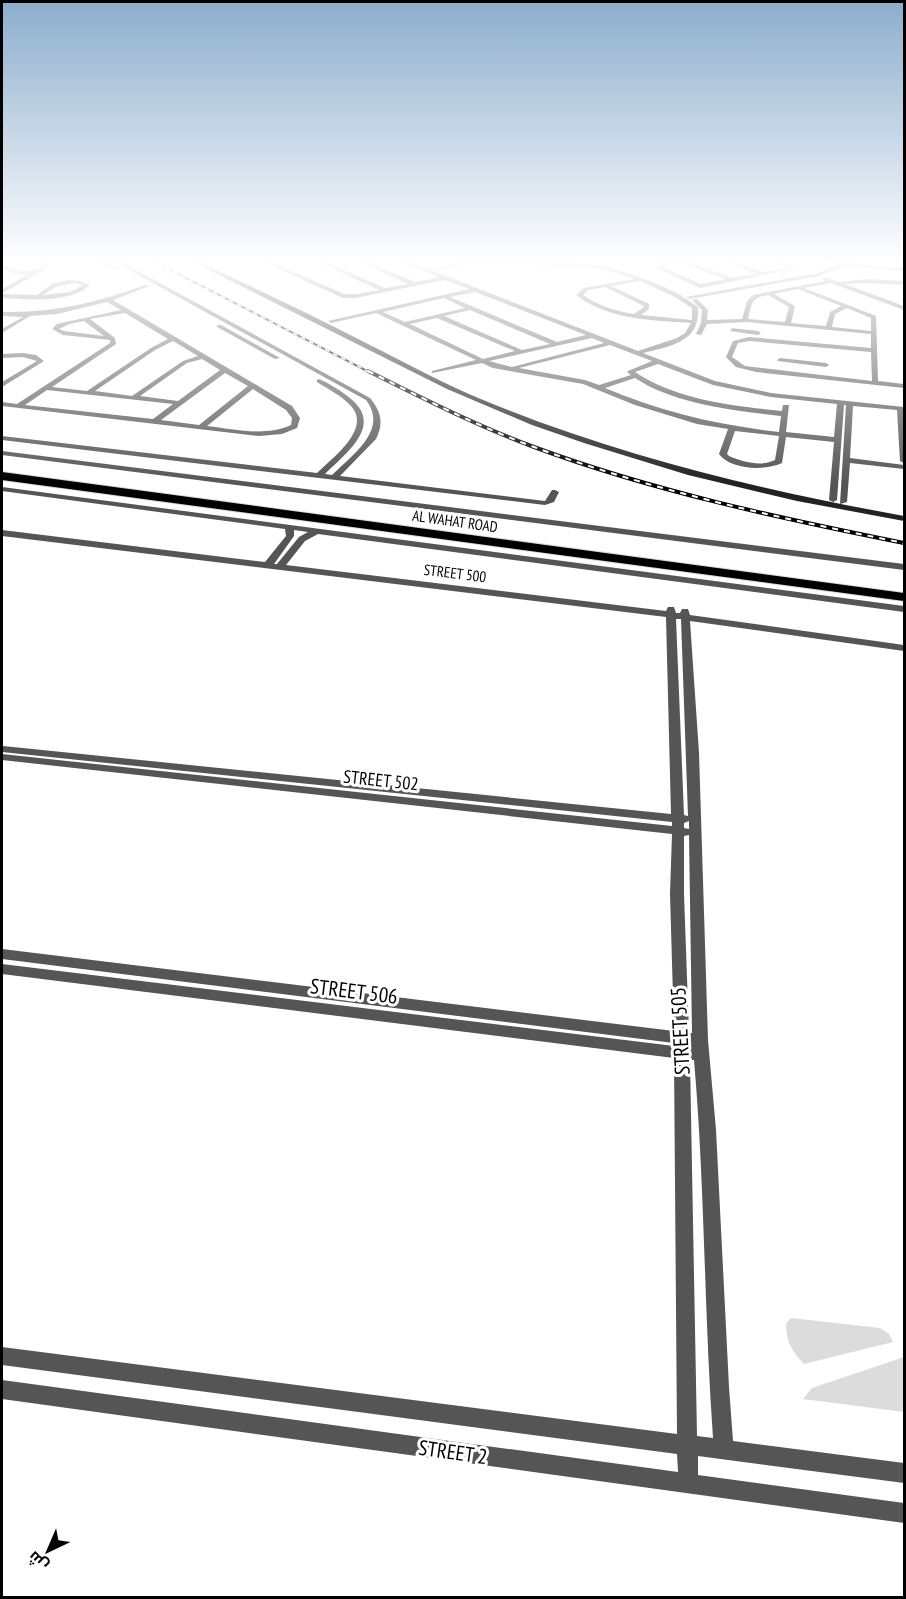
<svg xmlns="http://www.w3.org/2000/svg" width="906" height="1599" viewBox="0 0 906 1599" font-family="'PT Sans Narrow',Cairo,sans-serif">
	<rect width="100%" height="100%" fill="#fff"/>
	<g fill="#dcdcdc">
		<path d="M791,1318l89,10 9,6 4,8 -89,22c-12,-12 -18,-23 -18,-40z"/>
		<polygon points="904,1357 904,1412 803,1399 812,1388"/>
	</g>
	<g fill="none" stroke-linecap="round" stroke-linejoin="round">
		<g stroke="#dbdbdb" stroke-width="2">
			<polygon id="highway" points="2,472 904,593 904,601 2,480"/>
		</g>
		<g fill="#555" fill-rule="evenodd">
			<path d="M35,259h6l7,5 -2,5 -44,24v-4l25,-14 -15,-2 -10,-5v-3c15,4 27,12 41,0z"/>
			<polygon points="94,259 101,259 120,269 115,270"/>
			<path d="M109,259h7l254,139c11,13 14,25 6,41l-36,37 205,25 7,-11h3l4,2 -5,10 -9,3 -543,-65v-4l315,37c15,-15 55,-44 34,-67 -9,-10 -23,-17 -34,-24v-2l2,-1c11,5 23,12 32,20 33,27 -6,55 -26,75l7,1c20,-20 57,-45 34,-75z"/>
			<path d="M257,259h7l80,35h12l23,-4 -67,-31h7l66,29 23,-4 -55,-25h8l54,23 24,-5 -45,-18h8l25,10 54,-10h14l108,6 50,17 26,12 19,13c3,34 -26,39 -55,46l72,28 56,12 133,14v56l-4,-2 -3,-51 -44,-4 -3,52 54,7v4l-54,-6 -3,39 -7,2 6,-99h-2l-7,95 -4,2 -4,-2 5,-58 -48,-5 -4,26c-17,8 -51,7 -63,-9l9,-25 -31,-5 -62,-19 -52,-21 -90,-16 -11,-5 -50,10v-2l44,-11 -100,-47 -45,10 -3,-2 142,-32 -26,-9 -88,18h-13zM485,262l118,7 32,10 -51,9 -7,6v2c34,24 74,24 114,27l-6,10 -8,5 -39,13 -207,-81zM640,281l35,16 17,11v12l-51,-5 8,-6v-5l-38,-18zM605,287l39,19v1l-10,7c-19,-3 -35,-8 -51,-19l5,-5zM475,292l111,43 -29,7 -107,-45zM444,298l21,10 -60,14 -22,-10zM470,310l80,34 -28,6 -78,-34zM437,318l78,33 -32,8 -73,-35zM592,338l12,5 -92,24 -23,-6zM610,345l42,16 -24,10 -1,1 4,3 -32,10 -14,-5 -66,-12zM658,364l55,21 58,12 66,7 -3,33 -48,-5 3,-27h-6l-1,6c-49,-5 -105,-11 -147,-39zM635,378c39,26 101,33 146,38l-2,16c-61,-7 -118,-20 -174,-44zM735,431l44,5 -4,24c-14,7 -32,2 -46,-4l-2,-2z"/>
			<path d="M674,259h8l50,19 24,-4 -38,-15h8l37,13 26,-4 -21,-9h8l22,9 -98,20 -44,-20 4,-5 16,-3zM682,263l44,16 -25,5 -39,-17 2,-2z"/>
			<polygon points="818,259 843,263 849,260 852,262 849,264 851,264 904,268 904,271 844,266 819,276 689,299 686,297 818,273 838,265"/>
			<path d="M825,277l13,5 29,-3 37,2v4l-37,-2 -22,1 59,22v4l-73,-27 -27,5 72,28 2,65 26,3v4l-148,-16 -20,-5 -10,-10 7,-16 16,-4 122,11v-14l-124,-12 -40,2 -6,11 -5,-1 5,-11 1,-13 -9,-9v-2h4l11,11 -1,10 35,-1 5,-18 6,-6 72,-14 -3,-2zM798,289l43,17 -11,6 -4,14 -35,-3 4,-17 -21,-12zM768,295l21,12 -4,15 -37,-3c4,-16 3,-21 20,-24zM847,308l24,10v13l-39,-4 3,-13zM749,341l122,11 1,29 -127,-15 -13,-9 6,-14z"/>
			<path d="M68,280l13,1 9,4c-21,19 -62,14 -88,13v-4l35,1 15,-11zM74,283l9,2 -13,7 -27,3 13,-8z"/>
			<path d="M145,285l5,1 -37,14 179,106 8,12 -3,10 -15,6 -23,2 -257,-30v-4l15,2 93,-61v-3l-47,-5 -11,-6 5,-5 64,-14 -14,-8 -50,12 -27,2 -28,17v-4l21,-12 -21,-1v-4c50,1 95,-9 143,-27zM125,313l43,26 -17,9 -64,43 -35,-4 64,-43 -1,-6 -25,-19zM84,321l20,15 -40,-5 -5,-2 10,-5zM173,341l25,15 -15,5 -51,35 -37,-5 60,-41zM202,359l18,11 -42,31 -38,-5 47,-33zM225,373l23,13 -49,39 -38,-5zM253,389l33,21 6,8 -1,7c-26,12 -57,4 -84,1zM47,390l126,14 -20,15 -128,-14z"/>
			<polygon points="217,325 221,325 280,358 275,359 217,327"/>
			<polygon points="732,328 758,331 761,333 758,335 730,331"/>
			<polygon points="23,353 36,355 44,361 2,387 2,382 37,361 23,357 2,358 2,354"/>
			<polygon points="780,358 826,363 829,365 826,367 778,361 777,360"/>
			<polygon points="2,451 904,564 904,570 2,455"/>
			<path d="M2,487l902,119v6l-586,-78 -13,7 -19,24 380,46 2,-4h6l2,6h4l2,-4h6l2,6 214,30v6l-214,-30 9,132 9,287 8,90 13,257 4,54 171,22v20l-206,-27v19l206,28v20l-902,-124v-19l676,92 -1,-18 -675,-89v-18l675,87 -3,-376 -672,-84v-10l672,82v-3l-672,-84v-10l672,82 -4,-137 2,-60 -670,-74v-6l670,72v-4l-670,-70 1,-6 668,68 -5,-197 -664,-81v-6l263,32 21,-26 -1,-7 -283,-38zM294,530l14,2 -9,5 -22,27h-3l20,-28zM676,619h5l7,197 -4,-1zM689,821v8l-5,-1v-5zM689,835l3,198h-3l-5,-139v-58zM690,1060h4c11,126 10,252 19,378l-16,-2z"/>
		</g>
		<path fill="#222" fill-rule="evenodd" d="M187,259h7l37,18c45,21 90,43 135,66 40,20 80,42 122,59 134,55 274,88 416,114v5l-107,-20 -109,-26 -104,-32 -52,-18 -85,-36z"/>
		<use href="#highway" fill="#000" fill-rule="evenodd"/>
		<g stroke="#000" stroke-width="2">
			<polyline id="rail-far1" points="149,259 371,373"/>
		</g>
		<g stroke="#000" stroke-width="4">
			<path id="rail" d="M368,371c54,27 109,55 166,76 119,44 245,71 370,96"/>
		</g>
		<use href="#rail-far1" stroke="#fff" stroke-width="1.5" stroke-dasharray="4.5" stroke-linecap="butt"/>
		<use href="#rail" stroke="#fff" stroke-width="2" stroke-dasharray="6" stroke-linecap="butt"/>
	</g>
	<linearGradient id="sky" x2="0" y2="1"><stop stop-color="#8cadcc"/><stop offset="0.54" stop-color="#fff"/><stop offset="1" stop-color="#fff" stop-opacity="0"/></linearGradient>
	<rect width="906" height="483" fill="url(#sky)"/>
	<g text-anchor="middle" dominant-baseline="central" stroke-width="6" stroke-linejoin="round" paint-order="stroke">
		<g font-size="15" fill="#000" stroke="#fff">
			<text transform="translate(455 521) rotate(8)">AL WAHAT ROAD</text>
			<text transform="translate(455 573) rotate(7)">STREET 500</text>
		</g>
		<g font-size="18" fill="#000" stroke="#fff">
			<text transform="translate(381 780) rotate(6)">STREET 502</text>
		</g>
		<g font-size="21" fill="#000" stroke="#fff">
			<text transform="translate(354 991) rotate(7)">STREET 506</text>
			<text transform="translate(680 1031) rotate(-93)">STREET 505</text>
			<text transform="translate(453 1452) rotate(8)">STREET 2</text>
		</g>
	</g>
	<rect width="906" height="1599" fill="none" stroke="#000000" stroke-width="6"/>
	<g transform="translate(48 1551) rotate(224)" stroke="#ffffff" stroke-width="4.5" paint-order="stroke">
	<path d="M0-4.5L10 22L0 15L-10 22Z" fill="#000000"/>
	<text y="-9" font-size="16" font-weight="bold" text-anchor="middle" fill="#000000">ش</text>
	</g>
</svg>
